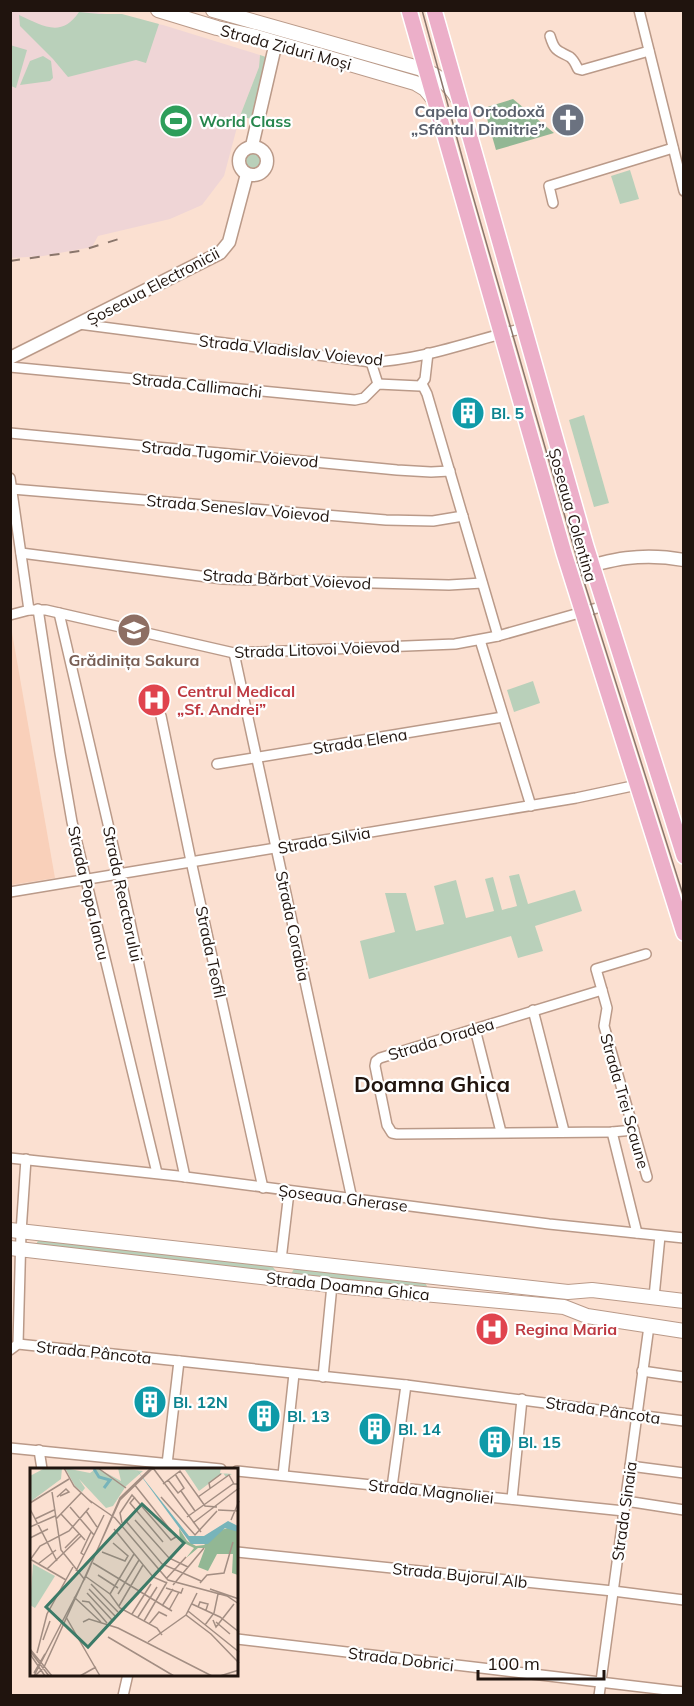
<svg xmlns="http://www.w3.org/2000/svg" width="694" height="1706" viewBox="0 0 694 1706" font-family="Mulish,sans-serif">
	<rect width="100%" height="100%" fill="#fbe0d1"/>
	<polygon fill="#efd5d6" points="11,11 91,11 163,25 260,55 259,67 240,116 224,176 202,205 170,219 98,236 92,247 43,256 11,258"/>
	<polygon fill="#f9d0ba" points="10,621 55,878 11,885"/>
	<g fill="#b9d0ba">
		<path d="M79,12l20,2h23l37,10 -13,39 -10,-3 -68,17 -15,-18 -33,-33 -1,-11c23,10 42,24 60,-3z"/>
		<polygon points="10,45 27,50 16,88 11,86"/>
		<polygon points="260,55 266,57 251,119 240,116 259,67"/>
		<polygon points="43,56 51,61 53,78 50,81 20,85 30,61"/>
		<circle cx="254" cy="161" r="14"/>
		<polygon points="630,170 639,199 620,204 611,176"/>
		<polygon points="584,415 609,503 594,507 569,420"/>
		<polygon points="533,681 540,703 514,712 507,690"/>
		<polygon points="519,874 528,904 575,890 582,911 535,926 543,951 518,958 511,936 369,979 360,941 395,932 385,893 406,893 416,931 444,924 434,886 456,880 466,918 494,911 485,879 493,877 502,910 517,906 509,876"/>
		<polygon points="41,1239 272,1266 276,1271 274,1274 37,1245 37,1242"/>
		<polygon points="294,1269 425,1283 427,1286 426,1288 291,1274"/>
	</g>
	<polygon fill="#92b794" points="513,99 554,133 496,150 484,108"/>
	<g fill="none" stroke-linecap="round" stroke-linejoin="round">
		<g stroke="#ba9a89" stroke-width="12">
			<g id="minor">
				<polyline points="639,10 684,191"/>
				<path d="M550,36c5,16 7,14 20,21 4,3 6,8 8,12l4,1 67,-19"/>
				<polyline points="553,203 549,186 673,148"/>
				<path d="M79,324l292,38c52,-2 103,-22 153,-34"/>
				<polyline points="371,362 378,384"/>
				<polyline points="10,367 355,400 364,398 378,384 420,386 425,379 428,353"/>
				<polyline points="422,384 427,394 498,636"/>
				<polyline points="10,433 397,470 431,472 450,471"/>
				<polyline points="10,478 29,610"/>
				<polyline points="12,489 386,520 433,521 463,516"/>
				<polyline points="21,553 223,579 449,585 482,583"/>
				<polyline points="38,609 60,753 72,822 157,1173"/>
				<polyline points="59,613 121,880 185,1177"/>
				<polyline points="10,615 29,610 46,610 234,653 455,644 498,636 604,606"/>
				<polyline points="480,640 531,806"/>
				<polyline points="234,653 352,1199"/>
				<polyline points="161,716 191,861 263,1188"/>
				<polyline points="217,764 503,717"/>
				<polyline points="10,892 576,798 637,785"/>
				<polyline points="602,990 607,1008 604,1026 647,1177"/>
				<polyline points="533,1010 564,1131"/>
				<polyline points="475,1029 501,1132"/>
				<polyline points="634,1130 612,1132 397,1134 392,1133 387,1125 375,1066 376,1061 380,1058 602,990 596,969 646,954"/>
				<polyline points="612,1132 637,1233"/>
				<polyline points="10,1158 178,1176 549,1224 684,1238"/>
				<polyline points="281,1260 289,1192"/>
				<polyline points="654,1297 660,1236"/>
				<polyline points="18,1344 21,1232 26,1159"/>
				<polyline points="10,1350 18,1344 406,1385 684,1421"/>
				<polyline points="642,1371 684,1377"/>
				<polyline points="323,1377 332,1285"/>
				<polyline points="10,1448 221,1469"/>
				<polyline points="39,1450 42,1469"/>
				<polyline points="167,1464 179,1361"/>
				<polyline points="630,1466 684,1473"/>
				<polyline points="237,1471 624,1511"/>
				<polyline points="283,1475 294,1374"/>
				<polyline points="392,1487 406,1385"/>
				<polyline points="512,1499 522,1399"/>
				<polyline points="626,1501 684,1510"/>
				<polyline points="237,1552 613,1591 684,1600"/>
				<polyline points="237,1639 684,1692"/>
				<polyline points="123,1696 128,1674"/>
				<polyline points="599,1696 649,1326"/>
			</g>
		</g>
		<g stroke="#ba9a89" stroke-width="15">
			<g id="tertiary">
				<polyline points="252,146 276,42"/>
				<circle cx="253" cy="161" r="14"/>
				<polyline points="10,358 220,253 229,242 247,174"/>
				<path d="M570,572c41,-13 71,-20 114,-12"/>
			</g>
		</g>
		<g stroke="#ba9a89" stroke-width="16">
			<g id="secondary">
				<polyline points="158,10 217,28 253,36 415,83 425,89 435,101"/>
				<path d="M213,10l209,59c15,6 28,16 36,30"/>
				<path d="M10,1230c186,22 372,43 558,62l24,-2 92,11"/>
				<polyline points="10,1248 347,1287 564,1307 587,1316 684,1331"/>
			</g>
		</g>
		<g stroke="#fff" stroke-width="18">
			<g id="primary">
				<polyline points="409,10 564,553 684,933"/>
				<polyline points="434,10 586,546 684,856"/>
			</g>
		</g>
		<use href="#minor" stroke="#fff" stroke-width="9"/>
		<use href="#tertiary" stroke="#fff" stroke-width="12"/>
		<use href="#secondary" stroke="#fff" stroke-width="14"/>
		<use href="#primary" stroke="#ecafc9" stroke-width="15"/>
		<polyline stroke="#8a766c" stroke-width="1.5" points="422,10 470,186 580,569 684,898"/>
		<polyline stroke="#8a766c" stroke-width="2" stroke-dasharray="10 10" stroke-linecap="butt" points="10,261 80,251 122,238"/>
	</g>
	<defs>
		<g id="church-disc" transform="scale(1.725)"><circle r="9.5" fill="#6b7280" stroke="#fff"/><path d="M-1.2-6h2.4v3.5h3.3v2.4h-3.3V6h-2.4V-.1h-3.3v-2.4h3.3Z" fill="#fff"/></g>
		<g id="stadium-disc" transform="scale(1.725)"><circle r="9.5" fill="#2e9e5b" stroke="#fff"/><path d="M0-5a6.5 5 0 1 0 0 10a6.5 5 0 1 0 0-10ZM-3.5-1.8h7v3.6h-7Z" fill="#fff"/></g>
		<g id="building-disc" transform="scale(1.725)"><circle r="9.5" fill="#0f9aa8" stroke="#fff"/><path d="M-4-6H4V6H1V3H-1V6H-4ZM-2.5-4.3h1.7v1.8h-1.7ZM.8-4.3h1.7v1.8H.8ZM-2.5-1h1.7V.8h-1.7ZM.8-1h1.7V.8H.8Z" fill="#fff"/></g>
		<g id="school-disc" transform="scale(1.725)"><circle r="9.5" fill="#8d6e63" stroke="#fff"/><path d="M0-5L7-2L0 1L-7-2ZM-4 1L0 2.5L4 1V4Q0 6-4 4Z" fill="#fff"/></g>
		<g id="hospital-disc" transform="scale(1.725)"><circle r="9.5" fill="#e0444e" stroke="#fff"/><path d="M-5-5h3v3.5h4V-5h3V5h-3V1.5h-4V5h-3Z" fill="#fff"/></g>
	</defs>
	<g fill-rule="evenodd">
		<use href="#church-disc" x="568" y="120"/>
		<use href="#stadium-disc" x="176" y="121"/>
		<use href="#building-disc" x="468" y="413"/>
		<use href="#school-disc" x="134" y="630"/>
		<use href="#hospital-disc" x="154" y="700"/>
		<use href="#hospital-disc" x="492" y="1329"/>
		<use href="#building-disc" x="150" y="1402"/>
		<use href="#building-disc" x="264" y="1416"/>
		<use href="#building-disc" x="375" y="1429"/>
		<use href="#building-disc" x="495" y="1442"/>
	</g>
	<g text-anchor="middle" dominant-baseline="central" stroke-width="4.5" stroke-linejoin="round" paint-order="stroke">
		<g font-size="16" fill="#20140e" stroke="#fff">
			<text transform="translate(286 47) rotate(15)">Strada Ziduri Moși</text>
			<text transform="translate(153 286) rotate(-28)">Șoseaua Electronicii</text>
			<text transform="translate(291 350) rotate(6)">Strada Vladislav Voievod</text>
			<text transform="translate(197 385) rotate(6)">Strada Callimachi</text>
			<text transform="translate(230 454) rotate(5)">Strada Tugomir Voievod</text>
			<text transform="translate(238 508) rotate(5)">Strada Seneslav Voievod</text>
			<text transform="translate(573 515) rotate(74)">Șoseaua Colentina</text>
			<text transform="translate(287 579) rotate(3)">Strada Bărbat Voievod</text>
			<text transform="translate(317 649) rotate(-2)">Strada Litovoi Voievod</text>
			<text transform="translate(360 741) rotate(-9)">Strada Elena</text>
			<text transform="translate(324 840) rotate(-10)">Strada Silvia</text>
			<text transform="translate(89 893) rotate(77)">Strada Popa Iancu</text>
			<text transform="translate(123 894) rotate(78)">Strada Reactorului</text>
			<text transform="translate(293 926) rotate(78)">Strada Corabia</text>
			<text transform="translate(211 952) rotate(78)">Strada Teofil</text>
			<text transform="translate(441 1039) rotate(-17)">Strada Oradea</text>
			<text transform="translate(625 1101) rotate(74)">Strada Trei Scaune</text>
			<text transform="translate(343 1198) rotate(7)">Șoseaua Gherase</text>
			<text transform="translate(348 1286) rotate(6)">Strada Doamna Ghica</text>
			<text transform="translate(94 1352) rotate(6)">Strada Pâncota</text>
			<text transform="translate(603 1410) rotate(8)">Strada Pâncota</text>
			<text transform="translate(431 1491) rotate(6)">Strada Magnoliei</text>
			<text transform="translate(624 1511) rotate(-82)">Strada Sinaia</text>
			<text transform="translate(460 1575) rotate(6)">Strada Bujorul Alb</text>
			<text transform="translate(401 1659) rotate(7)">Strada Dobrici</text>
		</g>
		<g font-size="16" font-weight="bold" fill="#5b616d" stroke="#fff" text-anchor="end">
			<text x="545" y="111">Capela Ortodoxă<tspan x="545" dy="18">„Sfântul Dimitrie”</tspan></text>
		</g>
		<g font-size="16" font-weight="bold" fill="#27864d" stroke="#fff" text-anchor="start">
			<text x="199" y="121">World Class</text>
		</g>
		<g font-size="16" font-weight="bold" fill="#0d838f" stroke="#fff" text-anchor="start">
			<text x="491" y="413">Bl. 5</text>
			<text x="173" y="1402">Bl. 12N</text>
			<text x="287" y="1416">Bl. 13</text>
			<text x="398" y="1429">Bl. 14</text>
			<text x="518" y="1442">Bl. 15</text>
		</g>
		<g font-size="16" font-weight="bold" fill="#785e54" stroke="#fff">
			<text x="134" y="660">Grădinița Sakura</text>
		</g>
		<g font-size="16" font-weight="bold" fill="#be3a42" stroke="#fff" text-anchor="start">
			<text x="177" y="691">Centrul Medical<tspan x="177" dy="18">„Sf. Andrei”</tspan></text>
			<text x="515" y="1329">Regina Maria</text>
		</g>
		<g font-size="22" font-weight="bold" fill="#20140e" stroke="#fff">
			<text x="432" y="1084">Doamna Ghica</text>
		</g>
	</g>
	<g transform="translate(30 1468)">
		<rect width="208" height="208" fill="#fbe0d1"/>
		<path d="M15,0h17l-1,11 -31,23v-26zM35,0l25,5 7,-5 24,13 -3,-13 25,3 -17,15 -13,20 -7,2 -27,-29 6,9 -3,4 -7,-6zM191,0l-1,5 12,1 -6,3 -3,-4 -24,18 -14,-21zM3,96l22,12 -20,32 -5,-3z" fill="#b9d0ba"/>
		<path d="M201,59l7,5v43l-6,-2 1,-19h-16l-9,17 -10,-4 7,-19h-7l-12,10 8,-10 -14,-7 -1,-13 8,13 9,5 8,-1 14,-14z" fill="#92b794"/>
		<path d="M106,1l53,67h15l24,-15 10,5v6l-13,-4 -17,16h-17z" fill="#77b4ba"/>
		<path fill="none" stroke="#77b4ba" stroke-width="3" d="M64,1l5,8 11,3 -6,8"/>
		<path fill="none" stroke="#a38e83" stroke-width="1.5" d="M34,0l10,18 18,17M68,0l28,20M123,0l48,64M138,12l10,13 6,-5 -9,-14M133,16l17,-13 25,35 12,1M180,20l-1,-5 12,-9M151,23l14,20M22,24l9,58 24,30M27,29l9,-8 3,3 -9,4M105,29l-5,6 33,39M131,29l34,38 22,-24M168,29l31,-22 5,9M59,32l26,18 53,62 59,16 12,8M0,35l39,-24M40,39l24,28M0,41l27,52M188,42l21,1M56,43l11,16M31,46l24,26M157,49l46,-33h6M5,51l19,-9M26,51l25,-26M95,52l37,44 39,17M105,52l34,38 19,9M201,52l8,-19M92,55l-2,-10 12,-18 39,45 5,-3 -42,-53M163,55l46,-35M0,59l25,-11M84,61l39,48 14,6M0,70l18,-9M35,80l14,-14M72,84l23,9 3,-5 -15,-13M54,87l-3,-2 10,-21M0,91l36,21M0,92l10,-14 29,-15 20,-23M63,95l79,48M8,96l18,-14M17,101l34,-33M46,103l28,-56M68,107l20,13M55,108l25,18 10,14 37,20 5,7M136,111l20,-22M170,115l7,-8 17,-2 9,-31M61,116l27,28M143,117l31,-37M136,120l15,5 2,-5M59,121l26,27M180,121l29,10M57,125l25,27M167,125l-11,22 25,19 28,29M80,126l24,-40M88,126l21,-34M44,129l27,25M52,133l7,1 18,21M162,136l28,13 19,15M89,138l24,-41M132,138l11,-17M168,139l2,-5 8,2 -2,6M139,142l10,-18M158,143l51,41M102,146l19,-30M36,149l34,59M108,149l19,-30M183,152l3,7 18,-23M114,153l23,-39M53,154l6,-3 29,9 94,48M186,154l14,12M119,156l10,-12 8,4M175,157l9,-12 4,-19M78,169l66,39M13,172l7,-19M118,174l38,-27M0,181l22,27M0,183l19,25M7,185l10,-39 26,-47M0,186l15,22M4,205l11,-19M4,208l52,-100 34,-78 31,-30M5,208l9,-9 76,-167 33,-32M50,208l16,-9M190,208l19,-6"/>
		<path fill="#3c7b68" fill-opacity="0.15" stroke="#3c7b68" stroke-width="3" d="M112,36l42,39 -96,104 -42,-40z"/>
		<rect width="208" height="208" fill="none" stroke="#20140e" stroke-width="3"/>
	</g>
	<rect width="694" height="1706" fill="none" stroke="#20140e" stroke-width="24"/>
	<path d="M478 1670v9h126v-9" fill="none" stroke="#20140e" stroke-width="3"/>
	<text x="487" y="1670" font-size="18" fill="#20140e" stroke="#ffffff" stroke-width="4.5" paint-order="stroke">100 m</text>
</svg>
